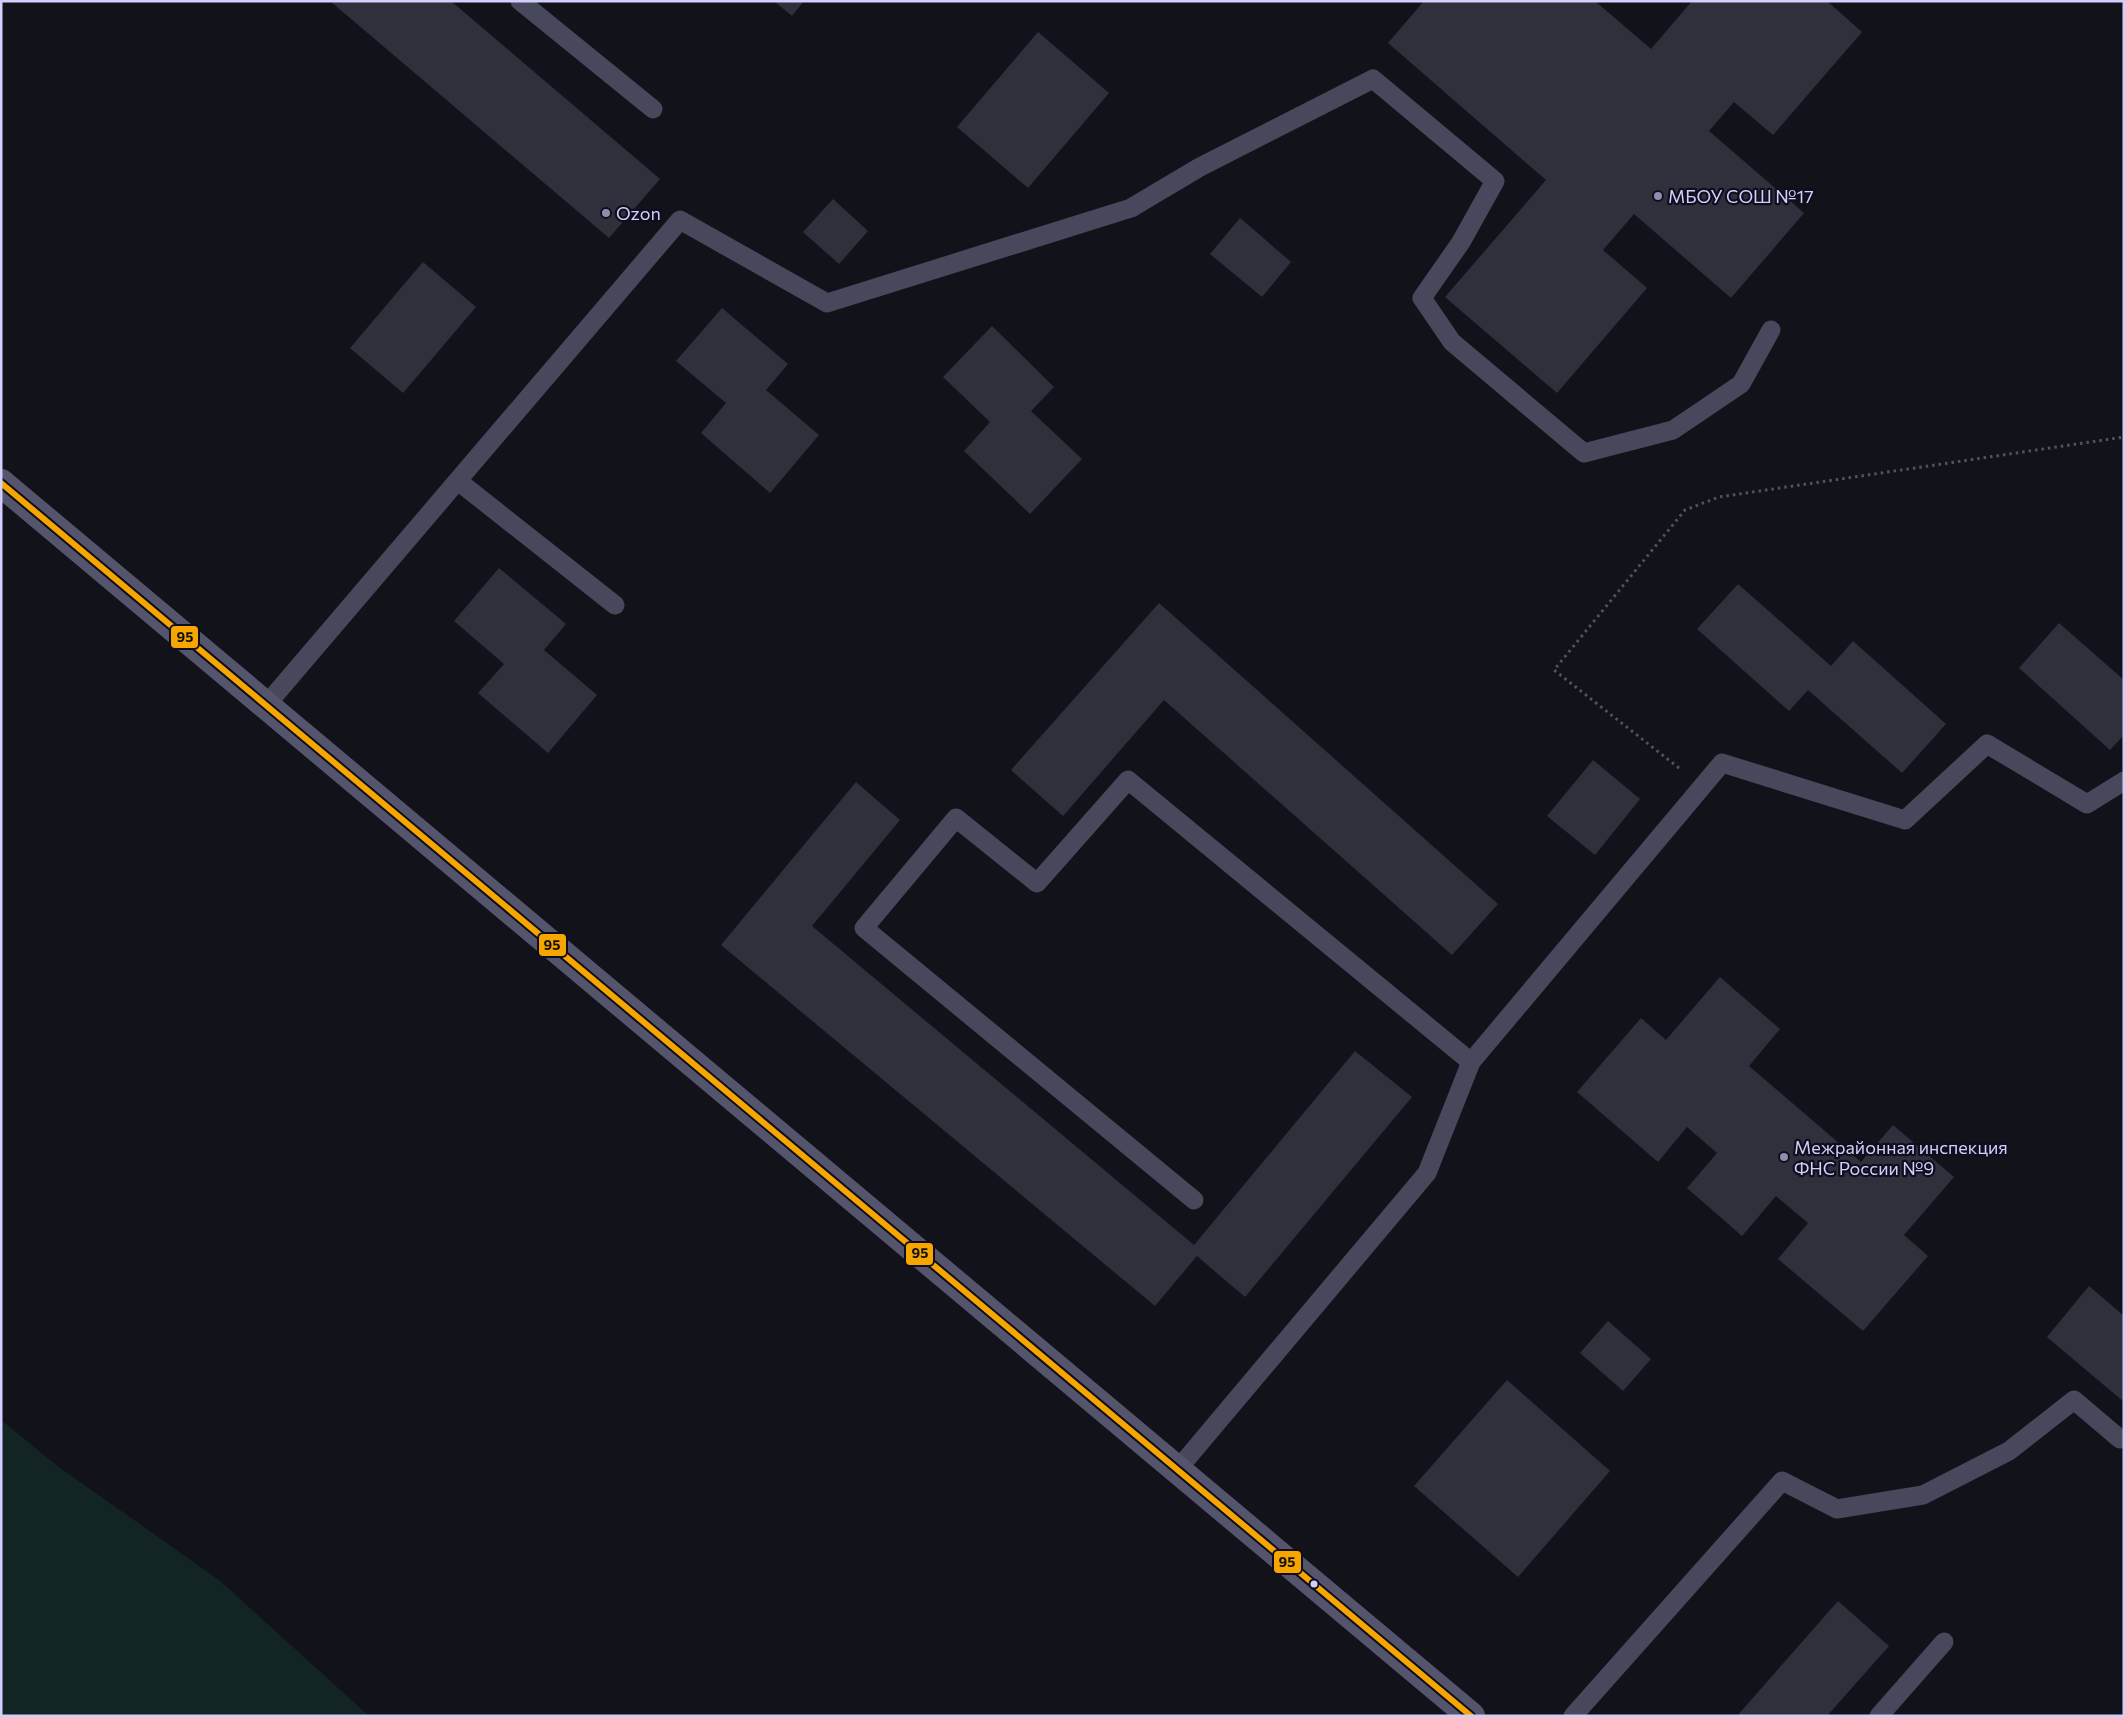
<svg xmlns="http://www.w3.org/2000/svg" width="2125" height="1717" viewBox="0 0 2125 1717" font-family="Commissioner,sans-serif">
	<rect width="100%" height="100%" fill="#12121a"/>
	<polygon fill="#122524" points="1,1420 59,1467 219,1580 369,1716 1,1716"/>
	<g fill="#30303d">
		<polygon points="330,1 451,1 660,179 609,238"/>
		<polygon points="774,1 804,1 792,16"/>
		<polygon points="1424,1 1595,1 1651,49 1692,1 1827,1 1862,32 1773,135 1734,102 1709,131 1804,213 1731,298 1634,214 1603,250 1647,288 1557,393 1445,297 1546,180 1388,43"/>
		<polygon points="1038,32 1109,93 1028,188 957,127"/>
		<polygon points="833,199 868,231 839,264 803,232"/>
		<polygon points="1240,218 1291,262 1262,297 1210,254"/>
		<polygon points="423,262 476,307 403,393 350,348"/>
		<polygon points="722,308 788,364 766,390 819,435 770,493 701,433 726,403 676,361"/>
		<polygon points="992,326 1054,387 1031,411 1082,459 1030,514 964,451 990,422 943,377"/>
		<polygon points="499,568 566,624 544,650 597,695 548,753 478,693 504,664 454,621"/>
		<polygon points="1738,584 1831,666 1853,641 1946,724 1902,773 1808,690 1789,711 1697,629"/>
		<polygon points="1159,603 1498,904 1452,955 1164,700 1063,816 1011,770"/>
		<polygon points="2059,623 2124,680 2124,735 2110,750 2019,668"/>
		<polygon points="1593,760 1640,799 1595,855 1547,816"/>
		<polygon points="856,782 900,820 812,926 1194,1245 1355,1051 1412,1097 1245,1297 1197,1256 1155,1306 721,945"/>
		<polygon points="1720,977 1780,1029 1749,1066 1861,1162 1893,1125 1954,1177 1904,1235 1928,1256 1863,1331 1778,1259 1808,1223 1776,1196 1742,1236 1687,1188 1717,1153 1687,1127 1658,1162 1577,1092 1641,1018 1666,1040"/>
		<polygon points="2089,1286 2124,1316 2124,1402 2047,1337"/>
		<polygon points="1608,1321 1651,1359 1623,1391 1580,1353"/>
		<polygon points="1507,1380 1610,1471 1518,1577 1414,1486"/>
		<polygon points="1838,1601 1889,1646 1827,1716 1737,1716"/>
	</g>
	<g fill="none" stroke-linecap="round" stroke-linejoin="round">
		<polyline stroke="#495761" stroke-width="3" stroke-dasharray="2.5 4" stroke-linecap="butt" points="1679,768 1554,670 1685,510 1719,497 2124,437"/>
		<g stroke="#47485b" stroke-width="19">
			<polyline points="520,1 653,109"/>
			<polyline points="458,481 615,605"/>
			<polyline points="267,704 680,220 827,303 1131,208 1200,167 1373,79 1495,181 1461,242 1422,298 1452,342 1584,453 1673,430 1741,384 1771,330"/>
			<polyline points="1471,1062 1722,763 1905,820 1987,744 2087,804 2124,781"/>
			<polyline points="1178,1469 1427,1173 1471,1062 1128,780 1037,883 956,818 864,928 1194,1200"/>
			<polyline points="1573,1716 1782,1481 1837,1509 1923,1495 2009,1451 2074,1400 2120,1439 2124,1438"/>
			<polyline points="1879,1716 1944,1642"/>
		</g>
		<polyline stroke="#54556d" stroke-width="28" points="1,483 1471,1716"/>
		<g stroke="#0f0e1e" stroke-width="10">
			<polyline id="bus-1" points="1,483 1471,1716"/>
		</g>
		<use href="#bus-1" stroke="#f7a600" stroke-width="6"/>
	</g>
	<g fill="#8e8dac" stroke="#0f0e1e" stroke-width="2">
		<circle cx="1658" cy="196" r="5"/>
		<circle cx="606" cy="213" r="5"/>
		<circle cx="1784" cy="1157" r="5"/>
	</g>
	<circle fill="#d1cffb" stroke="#0f0e1e" stroke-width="2" cx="1314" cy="1584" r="4.5"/>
	<g text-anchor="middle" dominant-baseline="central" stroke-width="4.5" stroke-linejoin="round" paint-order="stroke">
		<g font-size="18" fill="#d1cffb" stroke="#0f0e1e" text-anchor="start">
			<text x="1668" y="196">МБОУ СОШ №17</text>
			<text x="616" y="213">Ozon</text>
			<text x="1794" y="1147">Межрайонная инспекция<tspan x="1794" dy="21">ФНС России №9</tspan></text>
		</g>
	</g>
	<g stroke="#0f0e1e" stroke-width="2">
		<rect x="170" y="625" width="29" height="24" rx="5" fill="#f7a600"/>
		<rect x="538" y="933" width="29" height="24" rx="5" fill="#f7a600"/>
		<rect x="905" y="1242" width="29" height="24" rx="5" fill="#f7a600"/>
		<rect x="1273" y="1550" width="29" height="24" rx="5" fill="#f7a600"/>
	</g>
	<g font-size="14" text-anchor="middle" font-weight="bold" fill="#111">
		<text x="185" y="642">95</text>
		<text x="552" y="950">95</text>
		<text x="920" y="1258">95</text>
		<text x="1287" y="1567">95</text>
	</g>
	<rect width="2125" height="1717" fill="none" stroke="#d1cffb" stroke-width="5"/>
</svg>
